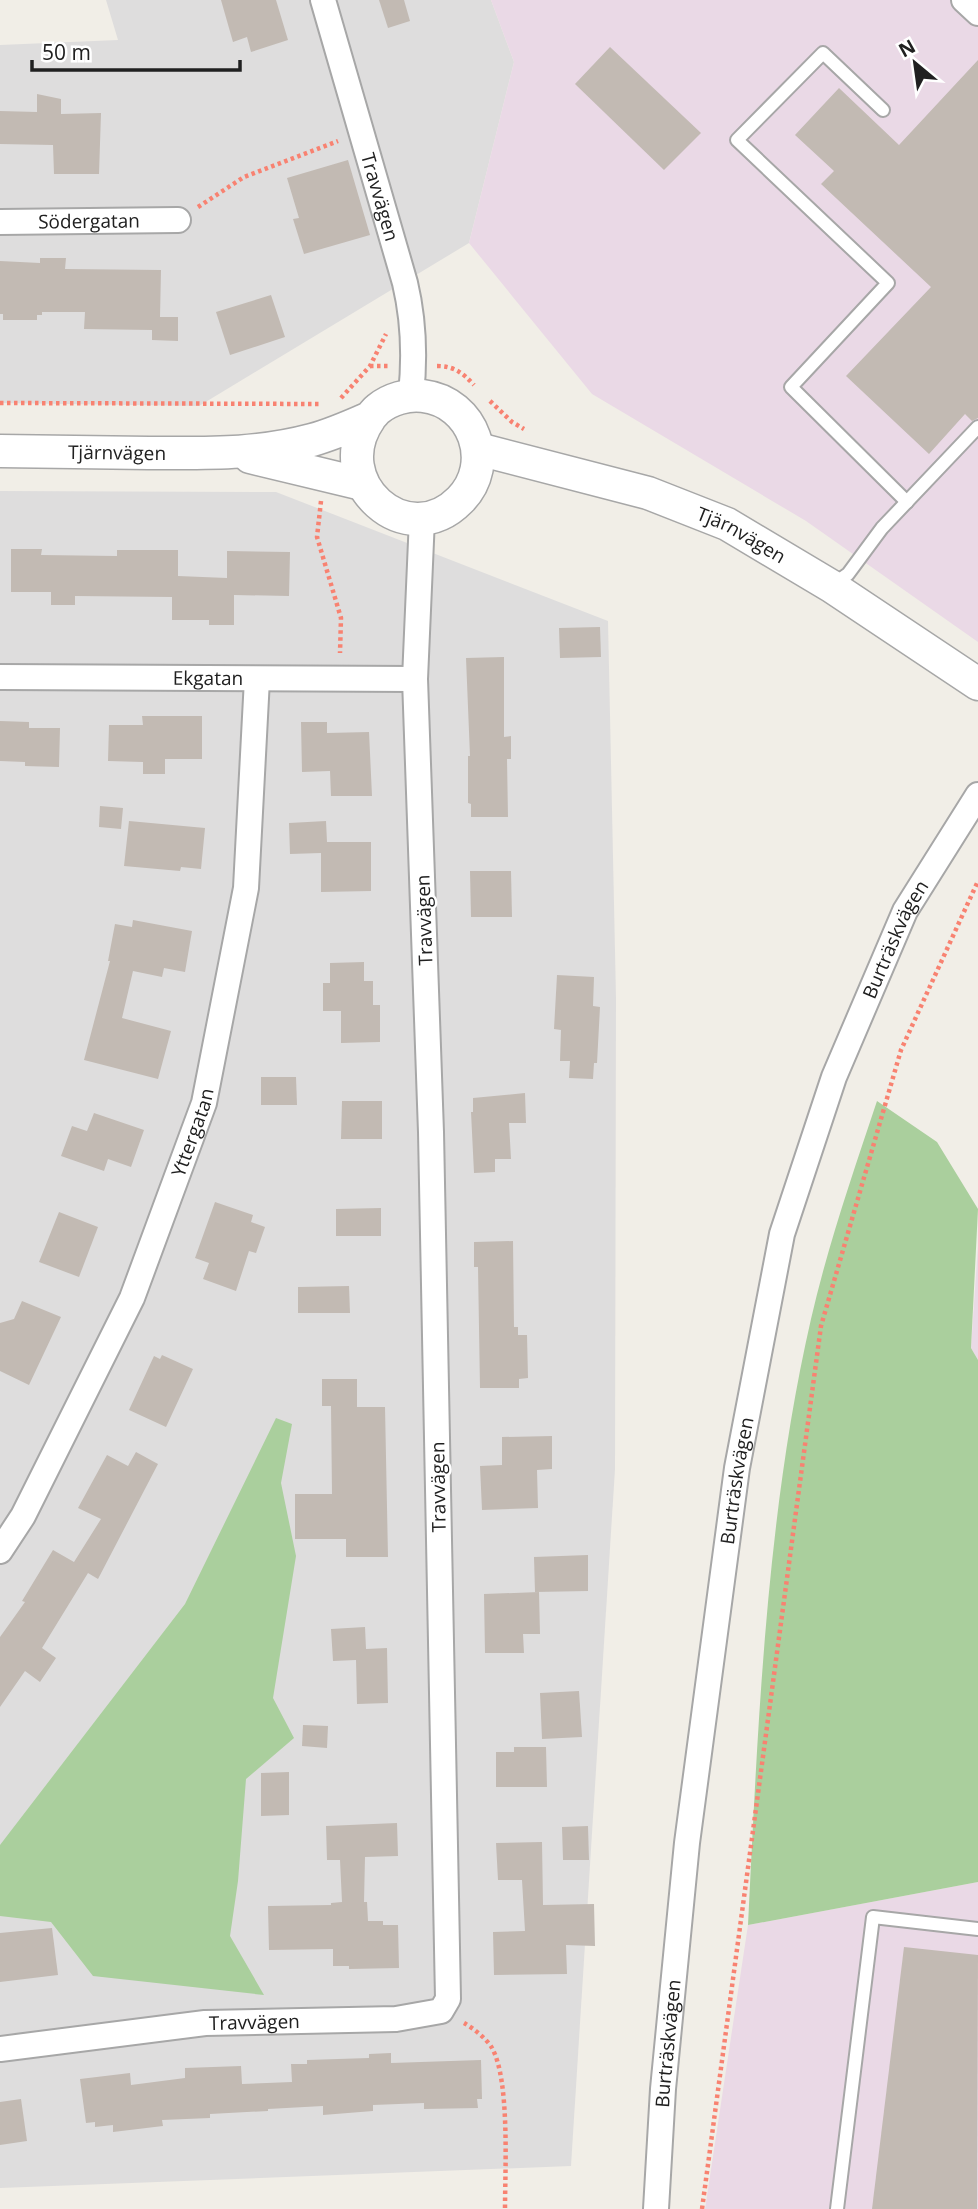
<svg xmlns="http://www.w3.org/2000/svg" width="978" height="2209" viewBox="0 0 978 2209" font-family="'Open Sans',sans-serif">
	<rect width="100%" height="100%" fill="#f1eee7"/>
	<g fill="#dedddd">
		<polygon points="106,0 491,0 514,62 469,243 199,406 0,403 0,45 118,40"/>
		<polygon points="0,491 276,492 608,621 616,998 615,1469 571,2166 0,2188"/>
	</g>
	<g fill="#ead9e6">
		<polygon points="491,0 978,0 978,642 806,521 592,394 469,243 514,62"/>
		<polygon points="978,1246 978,1360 971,1348"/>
		<polygon points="978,1882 978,2209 705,2209 748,1925"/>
	</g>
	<g fill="#aacf9d">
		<path d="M877,1101l60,41 41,67 -7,139 7,12v522l-230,43c10,-200 18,-410 63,-606 17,-74 42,-146 66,-218z"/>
		<polygon points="276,1418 292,1424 281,1483 296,1556 273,1698 294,1738 246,1779 238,1881 230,1936 264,1995 93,1976 51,1922 0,1916 0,1845 185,1604"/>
	</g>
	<g fill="#c2bab3">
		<polygon points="221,0 276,0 288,40 251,52 247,37 233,42"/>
		<polygon points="379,0 404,0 410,21 388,28"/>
		<polygon points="610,47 701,133 664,170 575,84"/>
		<polygon points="978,60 978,418 972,421 965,414 929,454 846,376 931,287 821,184 834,171 795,135 839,88 899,145"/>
		<polygon points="37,94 61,99 61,114 101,113 99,174 54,174 53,145 0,144 0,111 37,112"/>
		<polygon points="348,160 370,235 304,254 293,219 299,218 287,178"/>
		<polygon points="40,258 66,258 65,269 161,270 160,317 178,317 178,341 152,340 152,330 84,329 85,312 42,312 42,315 37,315 37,320 3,320 3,314 0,314 0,261 40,263"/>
		<polygon points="271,295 285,337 230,355 216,312"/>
		<polygon points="11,549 42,549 41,555 117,556 117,550 178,550 178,576 227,578 227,551 290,552 289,596 234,595 234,625 209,625 209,620 172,620 172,597 75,596 75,605 51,605 51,592 11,592"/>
		<polygon points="600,627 601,657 560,658 559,628"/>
		<polygon points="504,657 504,737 511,736 511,759 507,759 508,817 471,817 471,804 468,803 468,756 470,756 466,658"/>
		<polygon points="142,716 202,716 202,759 165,759 165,774 143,774 143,762 108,761 109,725 143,725"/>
		<polygon points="0,721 29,722 29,728 60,728 59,767 25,766 25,762 0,761"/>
		<polygon points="301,722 327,722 327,733 369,732 372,796 331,796 330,771 302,772"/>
		<polygon points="100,806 123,808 121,829 99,827"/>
		<polygon points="129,821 205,828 201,869 181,867 180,871 124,866"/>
		<polygon points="326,821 327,842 371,842 371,891 321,892 321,853 290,854 289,823"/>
		<polygon points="470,871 511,871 512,917 471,917"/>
		<polygon points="133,920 192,931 185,972 164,968 162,977 133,971 122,1018 171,1031 158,1079 84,1060 110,961 108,961 115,924 132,927"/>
		<polygon points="364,962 364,981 373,981 373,1005 380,1005 380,1042 341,1043 341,1011 323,1011 323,983 330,983 330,963"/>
		<polygon points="557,975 594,977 593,1006 600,1007 597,1063 594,1063 593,1079 569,1078 570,1061 560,1061 561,1030 554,1029"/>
		<polygon points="261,1077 296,1077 297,1105 261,1105"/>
		<polygon points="525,1093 526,1123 509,1123 511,1159 495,1159 495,1172 474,1173 471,1112 473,1112 473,1098"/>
		<polygon points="342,1101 382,1101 382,1139 341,1139"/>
		<polygon points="94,1113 144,1130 131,1167 108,1159 104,1171 61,1156 72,1126 87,1131"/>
		<polygon points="215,1202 253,1215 251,1222 265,1227 256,1253 249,1251 236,1291 203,1279 209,1263 195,1258"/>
		<polygon points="381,1208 381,1236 336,1236 336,1209"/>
		<polygon points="59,1212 98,1227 79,1277 39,1262"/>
		<polygon points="513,1241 514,1327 518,1327 518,1335 527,1335 528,1378 519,1379 519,1388 480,1388 478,1267 474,1267 474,1242"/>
		<polygon points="349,1286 350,1313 298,1313 298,1287"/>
		<polygon points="22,1301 61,1317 29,1385 0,1371 0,1323 14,1319"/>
		<polygon points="162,1355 193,1369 166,1427 129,1410 154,1356 160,1359"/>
		<polygon points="322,1379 357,1379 357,1407 385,1407 388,1557 346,1557 346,1539 295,1539 295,1494 332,1494 331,1406 322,1406"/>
		<polygon points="552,1436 552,1469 537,1470 538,1508 482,1510 480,1466 502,1465 502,1437"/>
		<polygon points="136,1452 158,1464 98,1579 88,1573 42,1648 56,1658 40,1682 25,1671 0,1707 0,1637 25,1602 22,1601 53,1550 74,1562 101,1519 78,1508 107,1455 128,1466"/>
		<polygon points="588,1555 588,1591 535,1592 534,1557"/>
		<polygon points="539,1592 540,1634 523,1634 524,1653 485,1653 484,1594"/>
		<polygon points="365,1627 366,1649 387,1648 388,1703 357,1704 356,1660 333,1661 331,1629"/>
		<polygon points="579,1691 582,1737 542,1739 540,1693"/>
		<polygon points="303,1725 328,1726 327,1748 302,1746"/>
		<polygon points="514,1747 546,1747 547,1787 496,1787 496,1752 514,1752"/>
		<polygon points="289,1772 289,1815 261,1816 261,1773"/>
		<polygon points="397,1823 398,1856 365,1857 364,1902 367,1902 368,1921 383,1921 383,1925 398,1925 399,1968 349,1969 349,1966 333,1966 333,1949 269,1950 268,1906 331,1905 331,1903 342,1902 340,1860 327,1860 326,1826"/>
		<polygon points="588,1826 589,1860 563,1860 562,1827"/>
		<polygon points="542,1842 543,1905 594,1904 595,1946 566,1945 567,1974 494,1975 493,1932 525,1931 522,1880 498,1880 496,1843"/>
		<polygon points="52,1928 58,1975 0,1982 0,1933"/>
		<polygon points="904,1947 978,1955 977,2209 872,2209"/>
		<polygon points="391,2053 391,2063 481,2060 482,2099 477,2099 478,2108 424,2109 424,2103 373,2105 373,2111 323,2115 323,2106 268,2109 268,2111 210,2114 210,2118 162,2120 163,2126 113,2132 113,2125 95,2127 95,2122 86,2123 80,2079 130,2073 131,2085 185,2078 185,2068 241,2066 242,2084 292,2082 291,2064 307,2064 307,2060 369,2058 369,2054"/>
		<polygon points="21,2099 27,2141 0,2145 0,2102"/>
	</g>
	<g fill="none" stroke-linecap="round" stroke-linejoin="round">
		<g stroke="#a7a7a7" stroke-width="16">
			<g id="service">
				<polyline points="883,110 823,53 737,140 888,283 791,387 907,502"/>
				<polyline points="831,586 848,574 882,528 978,427"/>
				<polyline points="837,2209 873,1917 978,1929"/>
			</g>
		</g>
		<g stroke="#a7a7a7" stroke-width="28">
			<g id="minor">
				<path id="s1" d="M323,0l82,283c9,38 10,74 6,112"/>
				<polyline points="964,0 978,13"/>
				<path id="s2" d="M0,222l178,-2"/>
				<path id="s3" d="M0,677l415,2"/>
				<path id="s4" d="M0,1551l23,-35 109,-218 72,-195 42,-215 11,-209"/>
				<path id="s5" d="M0,2049l205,-26 191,-4 45,-8 7,-12 -17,-867 -16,-453 7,-161"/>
				<path id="s6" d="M656,2209l7,-120 24,-246 50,-375 45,-234 52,-157 71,-166 73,-116"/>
			</g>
		</g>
		<g stroke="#a7a7a7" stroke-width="35">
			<g id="tertiary">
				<path id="s7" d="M478,449l170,44 79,31 104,62 147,98"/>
				<path id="s8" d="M0,451c50,1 99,1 149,2 57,0 107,2 163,-13 18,-5 37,-13 55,-21 5,-2 7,-7 11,-10 12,-10 30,-15 45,-13 51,6 73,68 37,104 -53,54 -135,-18 -90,-82"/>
				<polyline points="250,457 362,484"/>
			</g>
		</g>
		<g stroke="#f88271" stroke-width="4.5" stroke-dasharray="3.5 3.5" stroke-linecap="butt">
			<polyline points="198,207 244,177 338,141"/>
			<polyline points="370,366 390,366"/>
			<path d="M437,366c17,0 26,7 37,19"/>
			<polyline points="341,398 370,366 386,334"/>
			<polyline points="490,401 512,422 524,429"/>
			<polyline points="0,403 321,404"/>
			<polyline points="321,501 317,537 341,618 340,653"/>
			<path d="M464,2023c9,5 23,16 28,25 18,32 13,122 13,161"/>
			<polyline points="702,2209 821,1326 901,1050 978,881"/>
		</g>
		<use href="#service" stroke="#fff" stroke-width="12"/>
		<use href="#minor" stroke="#fff" stroke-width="24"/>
		<use href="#tertiary" stroke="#fff" stroke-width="32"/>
	</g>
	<g text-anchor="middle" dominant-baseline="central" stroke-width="5" stroke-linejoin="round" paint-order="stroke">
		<g font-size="19" fill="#202020" stroke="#fff">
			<text stroke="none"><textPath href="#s1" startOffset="205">Travvägen</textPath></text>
			<text stroke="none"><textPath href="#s2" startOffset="89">Södergatan</textPath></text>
			<text stroke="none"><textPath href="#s8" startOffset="117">Tjärnvägen</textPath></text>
			<text stroke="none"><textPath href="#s7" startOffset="278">Tjärnvägen</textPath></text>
			<text stroke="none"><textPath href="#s3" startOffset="208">Ekgatan</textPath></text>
			<text transform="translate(424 920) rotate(-92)">Travvägen</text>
			<text stroke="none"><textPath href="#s6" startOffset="1300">Burträskvägen</textPath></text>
			<text stroke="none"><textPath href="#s4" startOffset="462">Yttergatan</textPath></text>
			<text stroke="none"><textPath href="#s6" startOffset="733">Burträskvägen</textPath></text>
			<text transform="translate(438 1487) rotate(-91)">Travvägen</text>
			<text stroke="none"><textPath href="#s5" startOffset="256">Travvägen</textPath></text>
			<text stroke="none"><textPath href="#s6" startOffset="166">Burträskvägen</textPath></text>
		</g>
	</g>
	<g transform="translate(915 63) rotate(331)" stroke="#ffffff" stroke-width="5" paint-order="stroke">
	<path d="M0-5L12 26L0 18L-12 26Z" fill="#202020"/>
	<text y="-10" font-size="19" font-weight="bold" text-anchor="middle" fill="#202020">N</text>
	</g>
	<path d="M32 60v10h208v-10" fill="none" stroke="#202020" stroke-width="3.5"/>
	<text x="42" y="60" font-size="21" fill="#202020" stroke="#ffffff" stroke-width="5" paint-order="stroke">50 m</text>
</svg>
